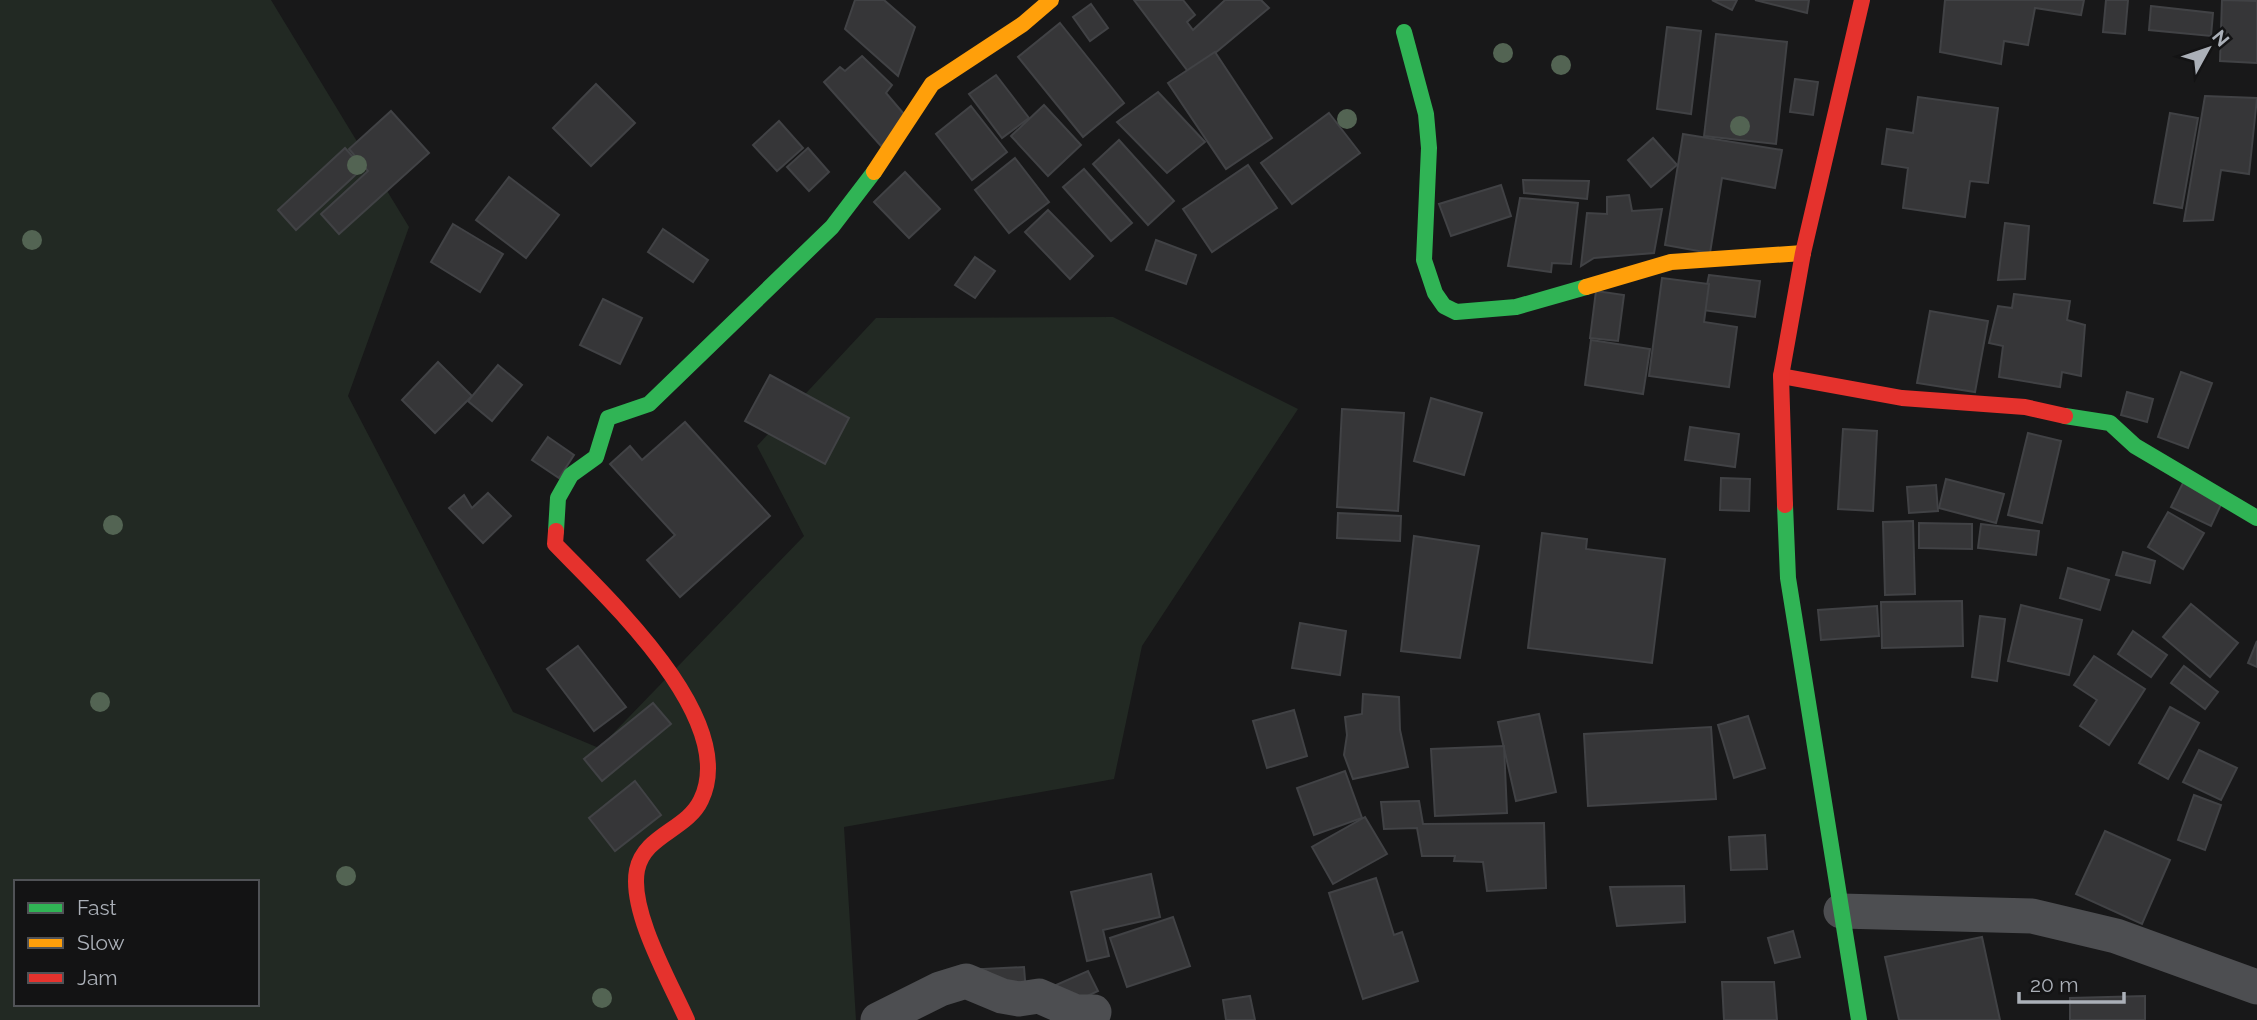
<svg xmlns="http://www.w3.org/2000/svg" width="2257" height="1020" viewBox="0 0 2257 1020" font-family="Raleway,sans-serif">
	<rect width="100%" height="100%" fill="#181819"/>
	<path fill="#222923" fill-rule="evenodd" d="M0,0h271l138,227 -61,169 165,316 86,36 205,-212 -47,-90 119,-128 237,-1 185,92 -156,237 -28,133 -270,48 12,193h-856zM16,882h241v122h-241z"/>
	<g fill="#363638" stroke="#414245" stroke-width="2">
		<polygon points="855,0 884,0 915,27 898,76 845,29"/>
		<polygon points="1134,0 1183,0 1195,15 1187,22 1193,30 1225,0 1261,0 1269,8 1190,74"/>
		<polygon points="1712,0 1737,0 1732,10"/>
		<polygon points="1755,0 1809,0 1807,13"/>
		<polygon points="1945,0 2084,0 2081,15 2035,8 2028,45 2004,41 2001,64 1940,52"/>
		<polygon points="2106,0 2128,0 2125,34 2103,32"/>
		<polygon points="2222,0 2257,1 2257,63 2220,61"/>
		<polygon points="1091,4 1108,28 1090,41 1073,17"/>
		<polygon points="2151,6 2213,13 2211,36 2149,30"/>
		<polygon points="1060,23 1124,103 1083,137 1018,57"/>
		<polygon points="1667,27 1701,31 1691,114 1657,109"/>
		<polygon points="1716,34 1787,42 1776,144 1704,136"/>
		<polygon points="1215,52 1272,138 1226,169 1168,83"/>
		<polygon points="862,56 892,85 886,93 909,120 881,146 824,82 840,67 845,71"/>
		<polygon points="996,75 1029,118 1002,138 969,94"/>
		<polygon points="1795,79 1818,82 1813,115 1790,112"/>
		<polygon points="596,84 635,123 591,166 553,128"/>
		<polygon points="1158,92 1205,142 1167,173 1117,122"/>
		<polygon points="2205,96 2257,98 2249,174 2221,170 2213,220 2184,221"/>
		<polygon points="1918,97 1998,108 1988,183 1970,181 1965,217 1903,208 1908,168 1882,164 1887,129 1913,133"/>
		<polygon points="1044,105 1081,145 1048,176 1011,136"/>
		<polygon points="971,106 1007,152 972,180 936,134"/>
		<polygon points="391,111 429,153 339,234 321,214 368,171 349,149"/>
		<polygon points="1329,113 1360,153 1292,204 1261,163"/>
		<polygon points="2170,113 2198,118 2182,208 2154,203"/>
		<polygon points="779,121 803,148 777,171 753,145"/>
		<polygon points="1683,134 1782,150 1775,188 1722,178 1710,253 1665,245"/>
		<polygon points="1653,138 1677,165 1651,187 1628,160"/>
		<polygon points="1119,140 1174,201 1148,225 1093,164"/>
		<polygon points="345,148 363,168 296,230 278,210"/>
		<polygon points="808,148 829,172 809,191 787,167"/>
		<polygon points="1015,158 1049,202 1009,233 975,190"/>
		<polygon points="1248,165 1277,208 1212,252 1183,209"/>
		<polygon points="1084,169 1132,223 1111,241 1063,187"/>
		<polygon points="905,172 940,209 909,238 874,202"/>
		<polygon points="509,177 559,215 526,258 476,220"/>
		<polygon points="1523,180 1589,181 1587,199 1524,193"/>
		<polygon points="1501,185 1511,216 1451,236 1439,204"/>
		<polygon points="1629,195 1632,211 1662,209 1654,253 1594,258 1581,266 1587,213 1607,214 1607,197"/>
		<polygon points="1520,198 1578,203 1571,264 1552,263 1551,272 1508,266"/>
		<polygon points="1048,210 1093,256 1070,279 1025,232"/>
		<polygon points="2005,223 2029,226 2025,279 1998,280"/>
		<polygon points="453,224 503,254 480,292 431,262"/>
		<polygon points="663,229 708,260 693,282 648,252"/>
		<polygon points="1156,240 1196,255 1186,284 1146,270"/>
		<polygon points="975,257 995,271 975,298 955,285"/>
		<polygon points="1709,275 1760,281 1755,317 1702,310"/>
		<polygon points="1662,278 1709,284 1704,322 1737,327 1729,387 1649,376"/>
		<polygon points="1596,291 1624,295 1618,341 1590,338"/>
		<polygon points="2014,294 2070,301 2067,320 2085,325 2081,376 2062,372 2060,387 1999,377 2003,346 1989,343 1998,306 2012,308"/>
		<polygon points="603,299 642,318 620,364 580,345"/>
		<polygon points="1930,311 1988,321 1975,392 1917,383"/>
		<polygon points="1591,340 1650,349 1643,394 1585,385"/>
		<polygon points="438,362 472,396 435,433 402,400"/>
		<polygon points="498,365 522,385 492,421 468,401"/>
		<polygon points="2181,372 2212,383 2188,448 2158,437"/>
		<polygon points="770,375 849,418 825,464 745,421"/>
		<polygon points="2127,392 2153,399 2147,422 2121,415"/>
		<polygon points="1431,398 1482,413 1464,475 1414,461"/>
		<polygon points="1342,409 1404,413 1398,511 1337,507"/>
		<polygon points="685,422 770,516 680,597 647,560 675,535 610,464 630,446 642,460"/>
		<polygon points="1690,427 1739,434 1735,467 1685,460"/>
		<polygon points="1843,429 1877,431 1873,511 1838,509"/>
		<polygon points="2028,433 2061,441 2042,523 2008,515"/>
		<polygon points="548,437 574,455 559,478 532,460"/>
		<polygon points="1721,478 1750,479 1749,511 1720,510"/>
		<polygon points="1946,479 2004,494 1996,523 1939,508"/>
		<polygon points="2185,479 2224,498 2211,526 2171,507"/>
		<polygon points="1936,485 1938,511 1909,513 1907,487"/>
		<polygon points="488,493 511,516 483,543 449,508 464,495 472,508"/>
		<polygon points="2168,512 2204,533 2183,569 2148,547"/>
		<polygon points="1338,513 1401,516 1400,541 1337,538"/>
		<polygon points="1913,521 1915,594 1885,595 1883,522"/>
		<polygon points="1919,523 1972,524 1972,549 1919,548"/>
		<polygon points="1981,524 2039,531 2036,555 1978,548"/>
		<polygon points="1542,533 1587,539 1586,549 1665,559 1652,663 1528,648"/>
		<polygon points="1414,536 1479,546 1460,658 1401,651"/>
		<polygon points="2123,552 2155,561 2150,583 2116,575"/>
		<polygon points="2068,568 2109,580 2100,610 2060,598"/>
		<polygon points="1962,601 1963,646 1882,648 1881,602"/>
		<polygon points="2191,604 2238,643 2210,677 2163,637"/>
		<polygon points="2021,605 2082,620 2069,675 2008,661"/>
		<polygon points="1877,606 1879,636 1821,640 1818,610"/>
		<polygon points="1980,616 2005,619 1997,681 1972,677"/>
		<polygon points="1300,623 1346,631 1340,675 1292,668"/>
		<polygon points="2133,631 2167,655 2151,677 2118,654"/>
		<polygon points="2257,641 2257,667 2248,663"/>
		<polygon points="578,646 626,707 594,731 547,669"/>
		<polygon points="2094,656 2145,689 2109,745 2080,726 2097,700 2074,685"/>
		<polygon points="2184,666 2218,692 2205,709 2171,683"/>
		<polygon points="1363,694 1399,697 1400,730 1408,767 1353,779 1344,755 1347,735 1345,717 1362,714"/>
		<polygon points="653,703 671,724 602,781 584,759"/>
		<polygon points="2170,707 2199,723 2168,779 2139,763"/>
		<polygon points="1294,710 1307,756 1267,768 1253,721"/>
		<polygon points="1539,714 1556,792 1516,801 1498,722"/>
		<polygon points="1748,716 1765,768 1734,778 1718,725"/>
		<polygon points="1711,727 1716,799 1588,806 1584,734"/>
		<polygon points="1504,746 1507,813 1435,816 1431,749"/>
		<polygon points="2199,750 2237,768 2221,800 2183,782"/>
		<polygon points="1345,771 1362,818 1314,835 1297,788"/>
		<polygon points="635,781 661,815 615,851 589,818"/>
		<polygon points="2194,795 2221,805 2205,850 2178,840"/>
		<polygon points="1419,801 1423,824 1544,823 1546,888 1487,891 1483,862 1454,861 1455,856 1422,856 1417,828 1384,829 1381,802"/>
		<polygon points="1365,817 1387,854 1333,884 1312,847"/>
		<polygon points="2105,831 2170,860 2142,924 2076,894"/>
		<polygon points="1765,835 1767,869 1731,870 1729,837"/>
		<polygon points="1151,874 1160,917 1103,930 1109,956 1087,961 1071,892"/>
		<polygon points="1376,878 1394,935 1402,932 1418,981 1363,999 1329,893"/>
		<polygon points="1684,886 1685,922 1617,926 1610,887"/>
		<polygon points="1173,917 1190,966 1127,987 1110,938"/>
		<polygon points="1793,931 1800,957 1775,963 1768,938"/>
		<polygon points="1982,937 2000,1020 1899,1020 1885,957"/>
		<polygon points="1024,967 1026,993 982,969"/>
		<polygon points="1088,971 1098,991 1066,1006 1056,985"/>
		<polygon points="1722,982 1774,982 1777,1020 1724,1020"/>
		<polygon points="1250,996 1255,1020 1226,1020 1223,1000"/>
		<polygon points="2145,996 2145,1020 2070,1020 2070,998"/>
	</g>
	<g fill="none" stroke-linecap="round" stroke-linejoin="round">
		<g stroke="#4d4e51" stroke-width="35">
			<polyline points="1841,911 2032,916 2116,936 2257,987"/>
			<polyline points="878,1020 940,989 966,981 1002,996 1019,999 1039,996 1076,1012 1094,1012"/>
		</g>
		<g stroke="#30b455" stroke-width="16">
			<polyline points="1404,32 1426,114 1429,148 1424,260 1435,293 1444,306 1456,312 1516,307 1586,287"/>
			<polyline points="2065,416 2110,423 2135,446 2257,518"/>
			<polyline points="1785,505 1788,578 1859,1020"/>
			<polyline points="556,531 558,498 571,475 596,457 608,418 649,404 832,227 874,172"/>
		</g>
		<g stroke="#ff9f0a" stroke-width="16">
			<polyline points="874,172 932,84 1023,24 1051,0"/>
			<polyline points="1586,287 1671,262 1803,253"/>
		</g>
		<g stroke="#e5322d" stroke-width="16">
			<polyline points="1781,376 1902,398 2025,407 2065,416"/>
			<polyline points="1785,505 1781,376 1803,253 1862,0"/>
			<path d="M556,531l-1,13c51,53 185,175 146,256 -14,30 -57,35 -64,70 -8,41 33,112 50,150"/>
		</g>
	</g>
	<g fill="#536453">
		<circle cx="1503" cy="53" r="10"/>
		<circle cx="1561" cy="65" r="10"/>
		<circle cx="1347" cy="119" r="10"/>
		<circle cx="1740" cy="126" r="10"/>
		<circle cx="357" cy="165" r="10"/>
		<circle cx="32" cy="240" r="10"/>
		<circle cx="113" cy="525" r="10"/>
		<circle cx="100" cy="702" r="10"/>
		<circle cx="346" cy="876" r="10"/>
		<circle cx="602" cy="998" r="10"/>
	</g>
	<rect x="14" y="880" width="245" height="126" fill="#131314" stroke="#505256" stroke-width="2"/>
	<rect x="28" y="903" width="35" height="10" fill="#30b455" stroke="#505256" stroke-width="2"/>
	<text x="77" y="915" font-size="21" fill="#abb0b8">Fast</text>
	<rect x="28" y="938" width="35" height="10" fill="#ff9f0a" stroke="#505256" stroke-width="2"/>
	<text x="77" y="950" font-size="21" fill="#abb0b8">Slow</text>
	<rect x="28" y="973" width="35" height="10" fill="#e5322d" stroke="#505256" stroke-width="2"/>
	<text x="77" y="985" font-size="21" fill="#abb0b8">Jam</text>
	<g transform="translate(2208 49) rotate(50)" stroke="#131314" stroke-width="5" paint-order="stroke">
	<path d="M0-5L12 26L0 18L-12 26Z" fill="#abb0b8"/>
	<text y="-10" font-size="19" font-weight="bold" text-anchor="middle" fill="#abb0b8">N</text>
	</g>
	<path d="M2019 992v10h105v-10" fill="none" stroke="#abb0b8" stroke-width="3.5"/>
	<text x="2030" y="992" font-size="21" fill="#abb0b8" stroke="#131314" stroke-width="5" paint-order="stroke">20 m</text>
</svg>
